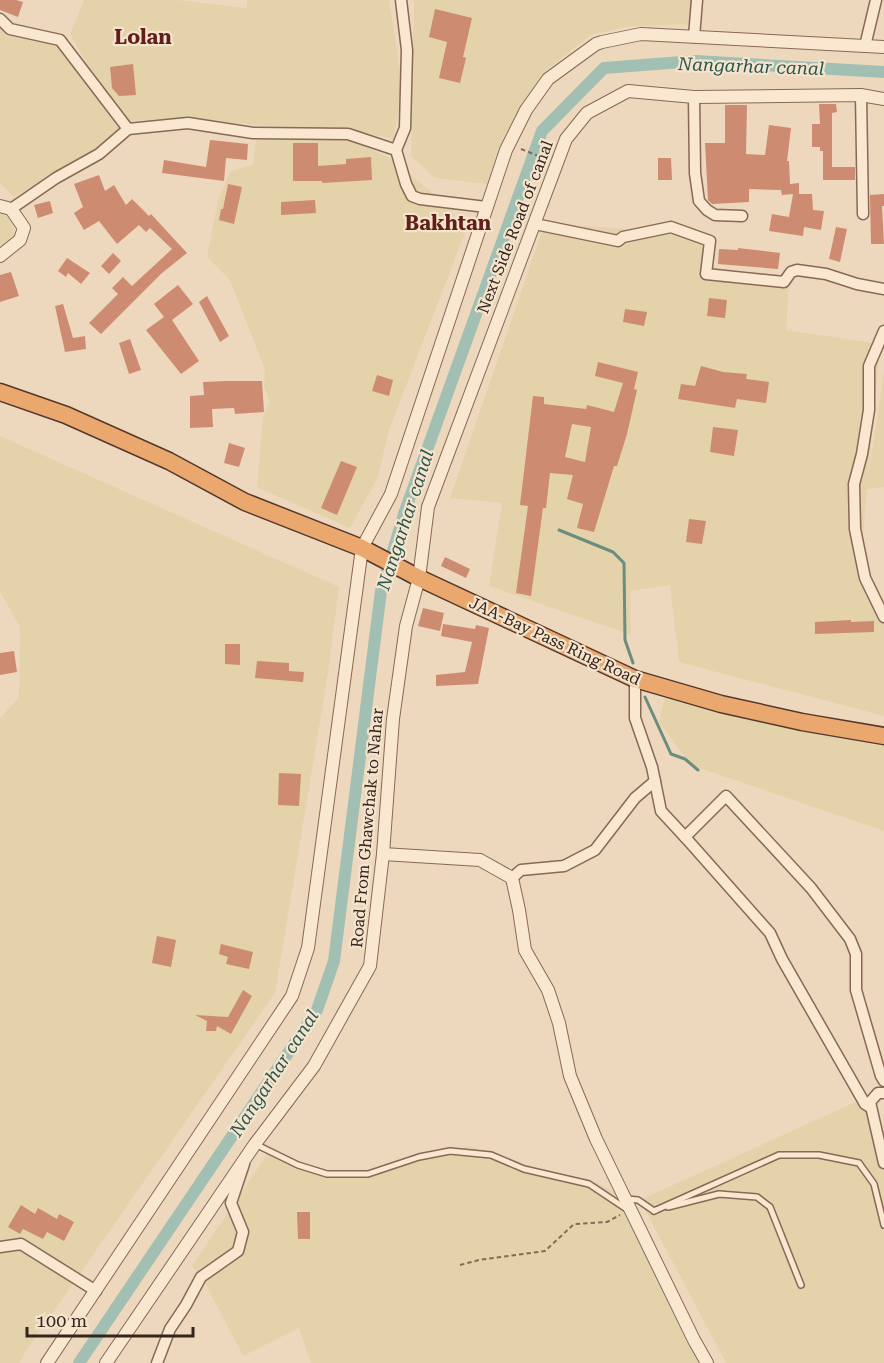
<svg xmlns="http://www.w3.org/2000/svg" width="884" height="1363" viewBox="0 0 884 1363" font-family="'Roboto Serif',serif">
	<rect width="100%" height="100%" fill="#eed8bd"/>
	<g fill="#e4d2ab">
		<polygon points="84,0 177,0 247,8 247,0 389,0 403,88 393,139 349,129 262,126 191,118 124,121 91,71 70,34"/>
		<polygon points="414,0 698,0 697,24 630,26 591,35 545,71 503,138 487,184 435,178 411,156"/>
		<polygon points="0,29 7,35 56,45 119,129 99,151 14,197 0,183"/>
		<polygon points="303,135 352,141 388,157 446,204 466,230 389,430 378,477 350,528 257,487 263,417 270,403 264,386 265,370 230,280 207,257 218,200 230,172 253,164 256,140"/>
		<polygon points="0,211 8,218 16,234 0,247"/>
		<polygon points="545,223 705,235 708,272 789,283 786,330 880,344 868,479 884,371 884,487 867,489 861,560 877,588 884,609 884,716 679,662 670,585 630,591 631,635 489,586 502,503 450,498"/>
		<polygon points="0,436 339,587 328,673 275,993 22,1357 20,1363 0,1363 0,718 19,698 20,627 0,592"/>
		<polygon points="665,697 874,745 884,746 884,831 691,765 659,722"/>
		<polygon points="871,1095 884,1150 884,1363 726,1363 640,1200"/>
		<polygon points="469,1146 523,1164 598,1183 632,1202 714,1363 311,1363 299,1328 243,1356 205,1283 192,1266 268,1153 318,1170 358,1178 413,1160"/>
	</g>
	<g fill="none" stroke-linecap="round" stroke-linejoin="round">
		<g stroke="#698d7e" stroke-width="3">
			<polyline points="559,530 613,552 624,563 625,640 633,663"/>
			<polyline points="645,697 671,754 685,759 698,770"/>
		</g>
		<polyline stroke="#a1bfb2" stroke-width="12" points="79,1363 317,1010 334,961 381,591 405,511 542,131 604,68 695,61 884,72"/>
	</g>
	<g fill="#cd8b72" fill-rule="evenodd">
		<polygon points="0,0 16,0 23,2 18,17 0,10"/>
		<polygon points="435,9 472,18 463,57 466,58 460,83 439,78 447,42 429,37"/>
		<polygon points="133,64 136,95 119,96 112,88 110,67"/>
		<polygon points="819,104 836,104 837,112 832,113 832,167 855,167 855,180 823,180 823,151 820,151 820,147 812,147 812,124 820,124"/>
		<polygon points="725,105 747,105 746,154 765,155 769,125 791,128 787,161 789,161 790,184 799,183 799,194 812,194 813,210 824,211 821,230 804,227 803,236 769,231 772,214 789,217 793,194 782,195 781,190 749,189 749,202 712,204 708,200 705,143 725,143"/>
		<polygon points="210,140 248,144 247,160 226,158 224,181 162,173 164,160 206,167"/>
		<polygon points="293,143 318,143 318,166 346,164 346,159 371,157 372,180 322,183 322,181 293,181"/>
		<polygon points="658,158 671,158 672,180 658,180"/>
		<polygon points="99,175 105,191 114,185 126,205 132,199 149,216 151,214 187,253 162,273 101,334 89,323 118,294 112,288 123,277 132,286 172,249 150,228 146,232 139,225 117,244 99,221 84,230 74,213 83,207 74,184"/>
		<polygon points="228,184 242,187 234,224 219,220 221,209 223,209"/>
		<polygon points="884,194 884,206 882,206 884,244 871,244 870,195"/>
		<polygon points="315,200 316,213 281,215 281,202"/>
		<polygon points="50,201 53,213 38,218 34,205"/>
		<polygon points="836,227 847,229 840,262 829,259"/>
		<polygon points="738,248 780,253 778,269 718,264 719,249 738,250"/>
		<polygon points="113,253 121,261 109,274 101,266"/>
		<polygon points="67,258 90,273 81,284 68,273 66,277 58,271"/>
		<polygon points="11,272 19,296 0,302 0,275"/>
		<polygon points="178,285 193,304 172,320 199,361 181,374 146,330 164,317 154,304"/>
		<polygon points="207,296 229,336 220,342 199,302"/>
		<polygon points="709,298 727,300 725,318 707,316"/>
		<polygon points="63,304 73,338 85,336 86,349 65,352 55,306"/>
		<polygon points="625,309 647,312 644,326 623,322"/>
		<polygon points="130,339 141,370 129,374 119,343"/>
		<path d="M598,362l40,10 -4,17 3,1 -10,44 -10,32h-3l-20,66 -17,-4 6,-24 -16,-5 6,-24 -23,-2 -4,35h-3l-12,88 -15,-3 12,-87 -8,-1 13,-109 11,1v7l42,5 1,-4 27,7 9,-29 -28,-7zM572,424l19,3 -6,35 -20,-5z"/>
		<polygon points="701,366 723,372 747,374 746,379 769,382 766,403 737,399 735,408 678,399 681,384 695,386"/>
		<polygon points="377,375 393,380 389,396 372,391"/>
		<polygon points="226,381 262,381 264,412 235,414 234,408 212,409 213,427 190,428 190,396 204,395 203,382"/>
		<polygon points="713,427 738,430 734,456 710,452"/>
		<polygon points="229,443 245,448 239,467 224,463"/>
		<polygon points="341,461 357,467 337,515 321,508"/>
		<polygon points="689,519 706,521 702,544 686,542"/>
		<polygon points="445,557 470,569 466,578 441,566"/>
		<polygon points="423,608 444,613 440,631 418,626"/>
		<polygon points="851,620 851,622 874,621 874,632 815,634 815,622"/>
		<polygon points="443,624 475,629 476,625 489,628 478,684 436,686 436,675 465,672 472,642 441,636"/>
		<polygon points="225,644 240,644 240,665 225,664"/>
		<polygon points="14,651 17,672 0,675 0,653"/>
		<polygon points="257,661 289,663 289,671 304,672 303,682 255,678"/>
		<polygon points="279,773 301,774 299,806 278,805"/>
		<polygon points="157,936 176,940 171,967 152,963"/>
		<polygon points="221,944 253,952 249,969 226,964 228,957 219,954"/>
		<polygon points="243,990 252,996 231,1034 217,1026 216,1031 206,1031 207,1021 195,1015 228,1017"/>
		<polygon points="21,1205 35,1214 38,1208 57,1219 59,1214 74,1222 64,1241 47,1232 43,1239 23,1229 20,1234 8,1227"/>
		<polygon points="297,1212 310,1212 310,1239 298,1239"/>
	</g>
	<g fill="none" stroke-linecap="round" stroke-linejoin="round">
		<g stroke="#866956" stroke-width="8">
			<g id="service">
				<polyline points="257,1145 298,1165 327,1174 368,1174 419,1157 450,1151 491,1155 524,1169 589,1184 625,1208"/>
				<polyline points="627,1199 638,1200 654,1211 656,1210"/>
				<polyline points="668,1207 719,1194 757,1197 770,1207 801,1285"/>
				<polyline points="654,1211 779,1155 819,1155 859,1163 874,1184 884,1225"/>
			</g>
		</g>
		<g stroke="#866956" stroke-width="13">
			<g id="minor">
				<polyline points="401,0 407,50 405,128 396,150 406,184 412,196 420,199 486,207"/>
				<polyline points="0,19 10,29 60,40 128,129"/>
				<polyline points="694,37 697,0"/>
				<polyline points="865,46 876,0"/>
				<polyline points="861,95 863,214"/>
				<polyline points="694,97 695,173 699,201 707,210 715,215 742,216"/>
				<polyline points="11,209 56,178 99,154 128,129 188,123 253,133 348,134 396,150"/>
				<polyline points="535,224 618,241 623,237 671,227 710,241 706,274 784,282 791,272 797,270 826,274 857,284 884,289"/>
				<polyline points="884,331 869,366 869,410 862,454 854,484 855,529 865,578 884,617"/>
				<polyline points="635,679 635,718 652,767 661,811 685,837 726,796 811,888 850,939 856,954 856,990 881,1076 884,1081"/>
				<polyline points="685,837 770,933 782,959 865,1104 870,1107"/>
				<polyline points="512,878 521,870 564,866 595,850 635,798 655,781"/>
				<polyline points="884,1093 878,1093 870,1102 884,1163"/>
				<polyline points="0,1247 21,1244 96,1291"/>
				<polyline points="157,1363 170,1329 186,1305 201,1277 238,1251 243,1232 231,1203 244,1164"/>
			</g>
		</g>
		<g stroke="#866956" stroke-width="14">
			<g id="tertiary">
				<polyline points="0,206 11,209 24,228 20,240 0,256"/>
				<polyline points="383,854 480,860 512,878 519,910 525,950 548,990 559,1023 570,1076 596,1139 694,1340 707,1363"/>
				<polyline points="47,1363 292,996 308,948 362,548 391,494 506,150 526,110 548,79 596,44 602,42 641,34 884,47"/>
				<polyline points="106,1363 255,1144 314,1066 370,966 383,854 393,719 406,626 419,578 428,507 566,139 587,113 628,91 694,97 861,95 884,99"/>
			</g>
		</g>
		<g stroke="#53382b" stroke-width="19">
			<polyline id="trunk" points="0,392 66,415 169,461 245,502 362,548 419,578 635,679 721,704 802,722 884,736"/>
		</g>
		<g stroke="#866956" stroke-width="2" stroke-dasharray="4.5 3" stroke-linecap="butt">
			<polyline points="521,149 546,159"/>
			<polyline points="460,1265 479,1260 545,1251 574,1224 607,1222 620,1215"/>
		</g>
		<use href="#service" stroke="#f9e7d0" stroke-width="5"/>
		<use href="#minor" stroke="#f9e7d0" stroke-width="10"/>
		<use href="#tertiary" stroke="#f9e7d0" stroke-width="12"/>
		<use href="#trunk" stroke="#eaa86f" stroke-width="16"/>
	</g>
	<g text-anchor="middle" dominant-baseline="central" stroke-width="4.5" stroke-linejoin="round" paint-order="stroke">
		<g font-size="16" fill="#35241b" stroke="#f5e4cd">
			<text transform="translate(515 227) rotate(-69)">Next Side Road of canal</text>
			<text transform="translate(555 641) rotate(25)">JAA-Bay Pass Ring Road</text>
			<text transform="translate(367 828) rotate(-85)">Road From Ghawchak to Nahar</text>
		</g>
		<g font-size="18" font-style="italic" fill="#2a554c" stroke="#f5e4cd">
			<text transform="translate(751 66) rotate(2)">Nangarhar canal</text>
			<text transform="translate(405 520) rotate(-72)">Nangarhar canal</text>
			<text transform="translate(274 1073) rotate(-57)">Nangarhar canal</text>
		</g>
		<g font-size="20" font-weight="bold" fill="#621f1a" stroke="#f5e4cd">
			<text x="143" y="37">Lolan</text>
			<text x="448" y="223">Bakhtan</text>
		</g>
	</g>
	<path d="M27 1327v9h166v-9" fill="none" stroke="#35241b" stroke-width="3"/>
	<text x="36" y="1327" font-size="18" fill="#35241b" stroke="#f5e4cd" stroke-width="4.5" paint-order="stroke">100 m</text>
</svg>
